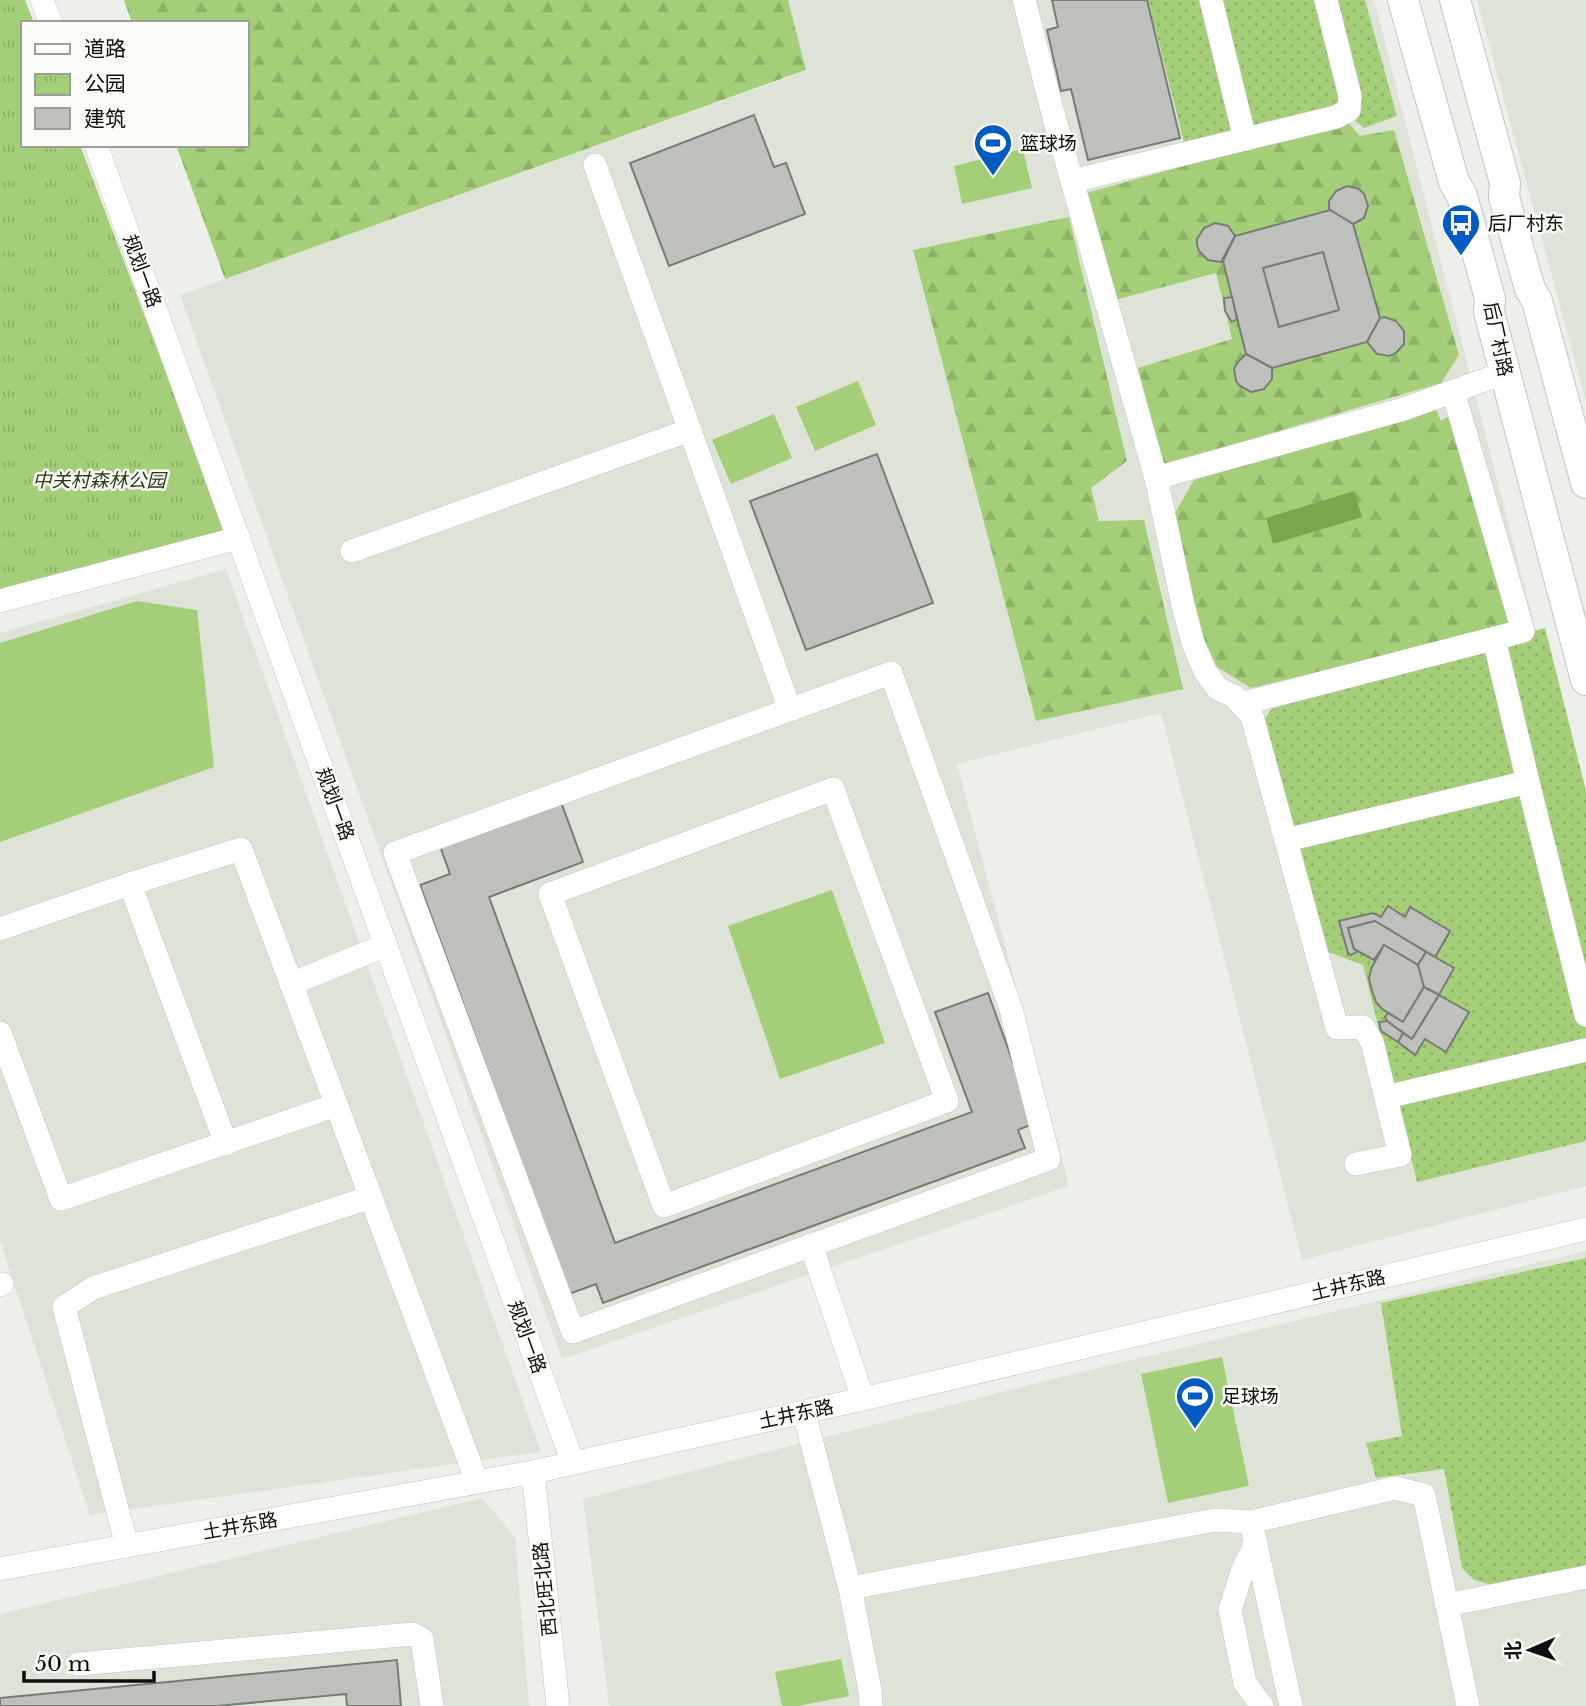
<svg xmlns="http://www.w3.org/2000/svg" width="1586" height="1706" viewBox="0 0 1586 1706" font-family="'Libre Baskerville','Noto Sans SC',serif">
	<defs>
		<pattern id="grass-dots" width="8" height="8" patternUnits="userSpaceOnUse" patternTransform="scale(1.75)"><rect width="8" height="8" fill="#a4cf78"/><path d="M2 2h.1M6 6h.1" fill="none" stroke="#8cb167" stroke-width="1.8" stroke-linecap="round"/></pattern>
		<pattern id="forest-firs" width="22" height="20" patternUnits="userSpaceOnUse" patternTransform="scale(1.75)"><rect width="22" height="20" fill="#a4cf78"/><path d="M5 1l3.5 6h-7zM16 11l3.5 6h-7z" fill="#8cb167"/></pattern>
		<pattern id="park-tufts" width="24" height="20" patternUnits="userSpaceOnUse" patternTransform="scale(1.75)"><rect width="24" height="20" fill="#a4cf78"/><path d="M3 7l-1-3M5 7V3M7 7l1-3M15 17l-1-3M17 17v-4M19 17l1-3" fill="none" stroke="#8cb167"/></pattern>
	</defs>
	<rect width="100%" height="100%" fill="#ecefea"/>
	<g fill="#dde4d7">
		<polygon points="788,0 1374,0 1586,826 1586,1186 1302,1260 1161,713 957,764 1069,1186 562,1359 180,295 806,71"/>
		<polygon points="1477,0 1586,0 1586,402"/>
		<polygon points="226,569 541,1452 90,1515 0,1241 0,633"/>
		<polygon points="1586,1251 1586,1706 609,1706 583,1499 1069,1375"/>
		<polygon points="482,1498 515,1537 529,1706 0,1706 0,1614"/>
	</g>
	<g fill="url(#grass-dots)">
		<polygon points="1148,0 1365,0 1397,116 1364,128 1340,108 1185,146"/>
		<polygon points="1545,628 1586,791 1586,1141 1417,1182 1363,965 1320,949 1262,722 1278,701"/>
		<polygon points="1586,1258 1586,1566 1493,1585 1474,1580 1462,1568 1444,1469 1376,1478 1366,1443 1402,1436 1381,1303"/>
	</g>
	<g fill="url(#forest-firs)">
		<polygon points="124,0 788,0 806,70 225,279 176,145 247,145 247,23 132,23"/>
		<polygon points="1347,121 1360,136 1394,130 1459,355 1441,383 1164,465 1138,368 1232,339 1216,273 1115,300 1086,193"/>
		<polygon points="1069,217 1127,461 1091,488 1099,521 1144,520 1183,689 1036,721 913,250"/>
		<polygon points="1435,407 1441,421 1453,414 1515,624 1251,688 1217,667 1196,622 1177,540 1175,513 1195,478"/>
	</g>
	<polygon fill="url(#park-tufts)" points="0,0 25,0 34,23 23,23 23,145 80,145 232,547 0,612"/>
	<g fill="#a4cf78">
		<polygon points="1023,149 1032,188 962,204 954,166"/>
		<polygon points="858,381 876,425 815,451 796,407"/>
		<polygon points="774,414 792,458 731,484 712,440"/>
		<polygon points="137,601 197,610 214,767 0,842 0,643"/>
		<polygon points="832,890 885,1043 780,1079 728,926"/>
		<polygon points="1222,1357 1249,1486 1168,1503 1141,1374"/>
		<polygon points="841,1659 849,1696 798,1706 782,1706 775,1672"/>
	</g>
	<polygon fill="#7ca64c" points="1354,491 1362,517 1273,544 1266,518"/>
	<g fill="#bec1bb" stroke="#787b76" stroke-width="2">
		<polygon points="1052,0 1147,0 1180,138 1088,160 1071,89 1061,91 1047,30 1058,27"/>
		<polygon points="754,115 774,167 786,163 805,214 669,266 630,163"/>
		<polygon points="1347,186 1359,189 1364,194 1368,206 1364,218 1353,224 1330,210 1329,208 1329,201 1336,191"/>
		<polygon points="1330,210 1353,224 1380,318 1367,342 1272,368 1246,354 1223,261 1235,236"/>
		<polygon points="1215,223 1228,226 1235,236 1221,262 1208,260 1199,251 1197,245 1197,239 1204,228"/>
		<polygon points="1323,252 1339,310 1279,327 1263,268"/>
		<polygon points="1232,297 1237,319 1232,322 1225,311 1224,298"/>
		<polygon points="1384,317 1396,321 1404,331 1404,344 1396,353 1389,356 1377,354 1367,342 1380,318"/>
		<polygon points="1246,354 1272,368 1272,379 1264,389 1251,392 1240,386 1236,381 1234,369 1237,363"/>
		<polygon points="877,454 933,603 806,650 750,501"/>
		<polygon points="561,802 583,862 489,897 615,1243 972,1112 935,1012 988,993 1035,1123 1018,1130 1025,1148 603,1303 596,1284 569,1294 420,885 450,874 440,846"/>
		<polygon points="1388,906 1405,917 1410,907 1450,931 1435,957 1375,921 1348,928 1354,949 1358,951 1351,955 1348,953 1339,921 1373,913 1381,917"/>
		<polygon points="1375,921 1426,952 1418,965 1384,945 1374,960 1354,949 1348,928"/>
		<polygon points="1384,945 1418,965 1424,987 1403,1022 1382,1009 1376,1002 1372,991 1369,979 1371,969"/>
		<polygon points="1426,952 1454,968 1439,995 1424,987 1418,965"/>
		<polygon points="1424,987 1439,995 1412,1039 1387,1021 1385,1017 1388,1013 1403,1022"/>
		<polygon points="1439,995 1469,1012 1446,1052 1425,1039 1415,1055 1398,1042 1403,1033 1412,1039"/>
		<polygon points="1387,1021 1403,1033 1398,1042 1381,1031 1379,1022"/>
		<polygon points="397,1660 401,1706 347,1706 346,1694 217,1706 0,1706 0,1698"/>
	</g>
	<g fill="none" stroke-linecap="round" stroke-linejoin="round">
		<g stroke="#c3c6c1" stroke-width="24">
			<g id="minor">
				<polyline points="42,0 51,23"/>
				<polyline points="1024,0 1052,110 1156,478 1183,605 1193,643 1205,671 1218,689 1234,696 1252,716 1337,1028 1363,1027 1372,1042 1400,1155 1356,1164"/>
				<polyline points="1211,0 1245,139"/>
				<polyline points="96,145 573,1463"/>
				<polyline points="595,165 790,710"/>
				<polyline points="1072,181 1336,117 1349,110 1350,96 1326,0"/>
				<polyline points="1156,478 1404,409 1504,373"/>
				<polyline points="352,551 690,430"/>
				<polyline points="0,601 239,538"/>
				<polyline points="1494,639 1528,782"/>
				<polygon points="891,673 1011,1009 1049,1159 573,1332 395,853"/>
				<polyline points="1241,704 1523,631 1453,391"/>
				<polygon points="833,789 947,1101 664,1206 550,894"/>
				<polyline points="1286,840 1528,782 1586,1015"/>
				<polyline points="130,884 226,1144"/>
				<polyline points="0,929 130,884 241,849 477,1482"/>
				<polyline points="291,984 386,945"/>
				<polyline points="0,1033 61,1199 336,1105"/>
				<polyline points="1386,1097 1586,1050"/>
				<polyline points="811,1245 863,1399"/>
				<polyline points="0,1285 2,1284"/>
				<polyline points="804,1413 850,1588 870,1690 871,1706"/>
				<polyline points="533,1472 558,1706"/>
				<polyline points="1256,1543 1243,1569 1230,1610 1245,1683 1262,1706"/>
				<polyline points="127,1546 64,1307 93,1288 371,1197"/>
				<polyline points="0,1569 533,1472 863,1399 1586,1229"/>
				<polyline points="850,1588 1215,1520 1251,1522"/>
				<polyline points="1447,1605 1586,1577"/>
				<polyline points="78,1664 412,1634 422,1639 432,1706"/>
				<polyline points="1291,1706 1251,1522 1395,1488 1424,1495 1468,1706"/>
			</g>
		</g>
		<g stroke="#c3c6c1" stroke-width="32">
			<g id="major">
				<polyline points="1403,0 1454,182 1462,196 1490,299 1489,312 1586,680"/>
				<polyline points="1455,0 1505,183 1504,197 1530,289 1537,301 1586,483"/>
			</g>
		</g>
		<use href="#minor" stroke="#fff" stroke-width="23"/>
		<use href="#major" stroke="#fff" stroke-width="30"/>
	</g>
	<defs>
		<g id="stadium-pin" transform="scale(2.0125)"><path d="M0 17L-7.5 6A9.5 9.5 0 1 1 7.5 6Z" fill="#025ac3" stroke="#fafdf7"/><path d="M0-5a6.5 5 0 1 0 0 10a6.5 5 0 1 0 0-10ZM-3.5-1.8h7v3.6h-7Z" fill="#fff"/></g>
		<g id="bus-pin" transform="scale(2.0125)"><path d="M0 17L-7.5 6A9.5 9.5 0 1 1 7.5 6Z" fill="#025ac3" stroke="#fafdf7"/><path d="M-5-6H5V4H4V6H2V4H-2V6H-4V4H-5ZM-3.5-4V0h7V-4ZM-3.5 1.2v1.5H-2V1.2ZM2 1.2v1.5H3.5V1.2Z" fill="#fff"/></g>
	</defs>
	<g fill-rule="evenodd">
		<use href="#stadium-pin" x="993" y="143"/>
		<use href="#bus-pin" x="1461" y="223"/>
		<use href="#stadium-pin" x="1195" y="1396"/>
	</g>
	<g text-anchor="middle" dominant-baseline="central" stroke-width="5" stroke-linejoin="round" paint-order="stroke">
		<g font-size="19" fill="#0e0f0d" stroke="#fafdf7" text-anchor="start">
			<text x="1020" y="143">篮球场</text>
			<text x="1488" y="223">后厂村东</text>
			<text x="1222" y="1396">足球场</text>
		</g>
		<g font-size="19" fill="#0e0f0d" stroke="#fafdf7">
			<text transform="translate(142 271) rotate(70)">规划一路</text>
			<text transform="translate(1498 339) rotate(78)">后厂村路</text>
			<text transform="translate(335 804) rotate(70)">规划一路</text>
			<text transform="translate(1348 1285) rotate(-13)">土井东路</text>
			<text transform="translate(527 1337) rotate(70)">规划一路</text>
			<text transform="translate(796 1414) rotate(-12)">土井东路</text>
			<text transform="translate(240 1526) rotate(-10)">土井东路</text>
			<text transform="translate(545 1589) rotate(-96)">西北旺北路</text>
		</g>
		<g font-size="19" font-style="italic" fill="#283914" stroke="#fafdf7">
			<text x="99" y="480">中关村森林公园</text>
		</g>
	</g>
	<rect x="21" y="21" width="228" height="126" fill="#fafdf7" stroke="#9c9e99" stroke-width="2"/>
	<rect x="35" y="44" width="35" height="10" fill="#ffffff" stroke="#9c9e99" stroke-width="2"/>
	<text x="84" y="56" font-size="21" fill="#0e0f0d">道路</text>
	<rect x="35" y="74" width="35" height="21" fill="url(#park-tufts)" stroke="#9c9e99" stroke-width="2"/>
	<text x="84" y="91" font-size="21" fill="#0e0f0d">公园</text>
	<rect x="35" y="108" width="35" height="21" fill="#bec1bb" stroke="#9c9e99" stroke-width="2"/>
	<text x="84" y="126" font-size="21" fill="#0e0f0d">建筑</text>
	<g transform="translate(1530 1650) rotate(268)" stroke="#fafdf7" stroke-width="5" paint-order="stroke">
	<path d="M0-5L12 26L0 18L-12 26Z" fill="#0e0f0d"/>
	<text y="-10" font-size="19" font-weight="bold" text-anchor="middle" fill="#0e0f0d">北</text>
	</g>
	<path d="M24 1671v10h130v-10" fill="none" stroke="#0e0f0d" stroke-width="3.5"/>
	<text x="35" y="1671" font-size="21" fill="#0e0f0d" stroke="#fafdf7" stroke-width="5" paint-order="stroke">50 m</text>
</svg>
